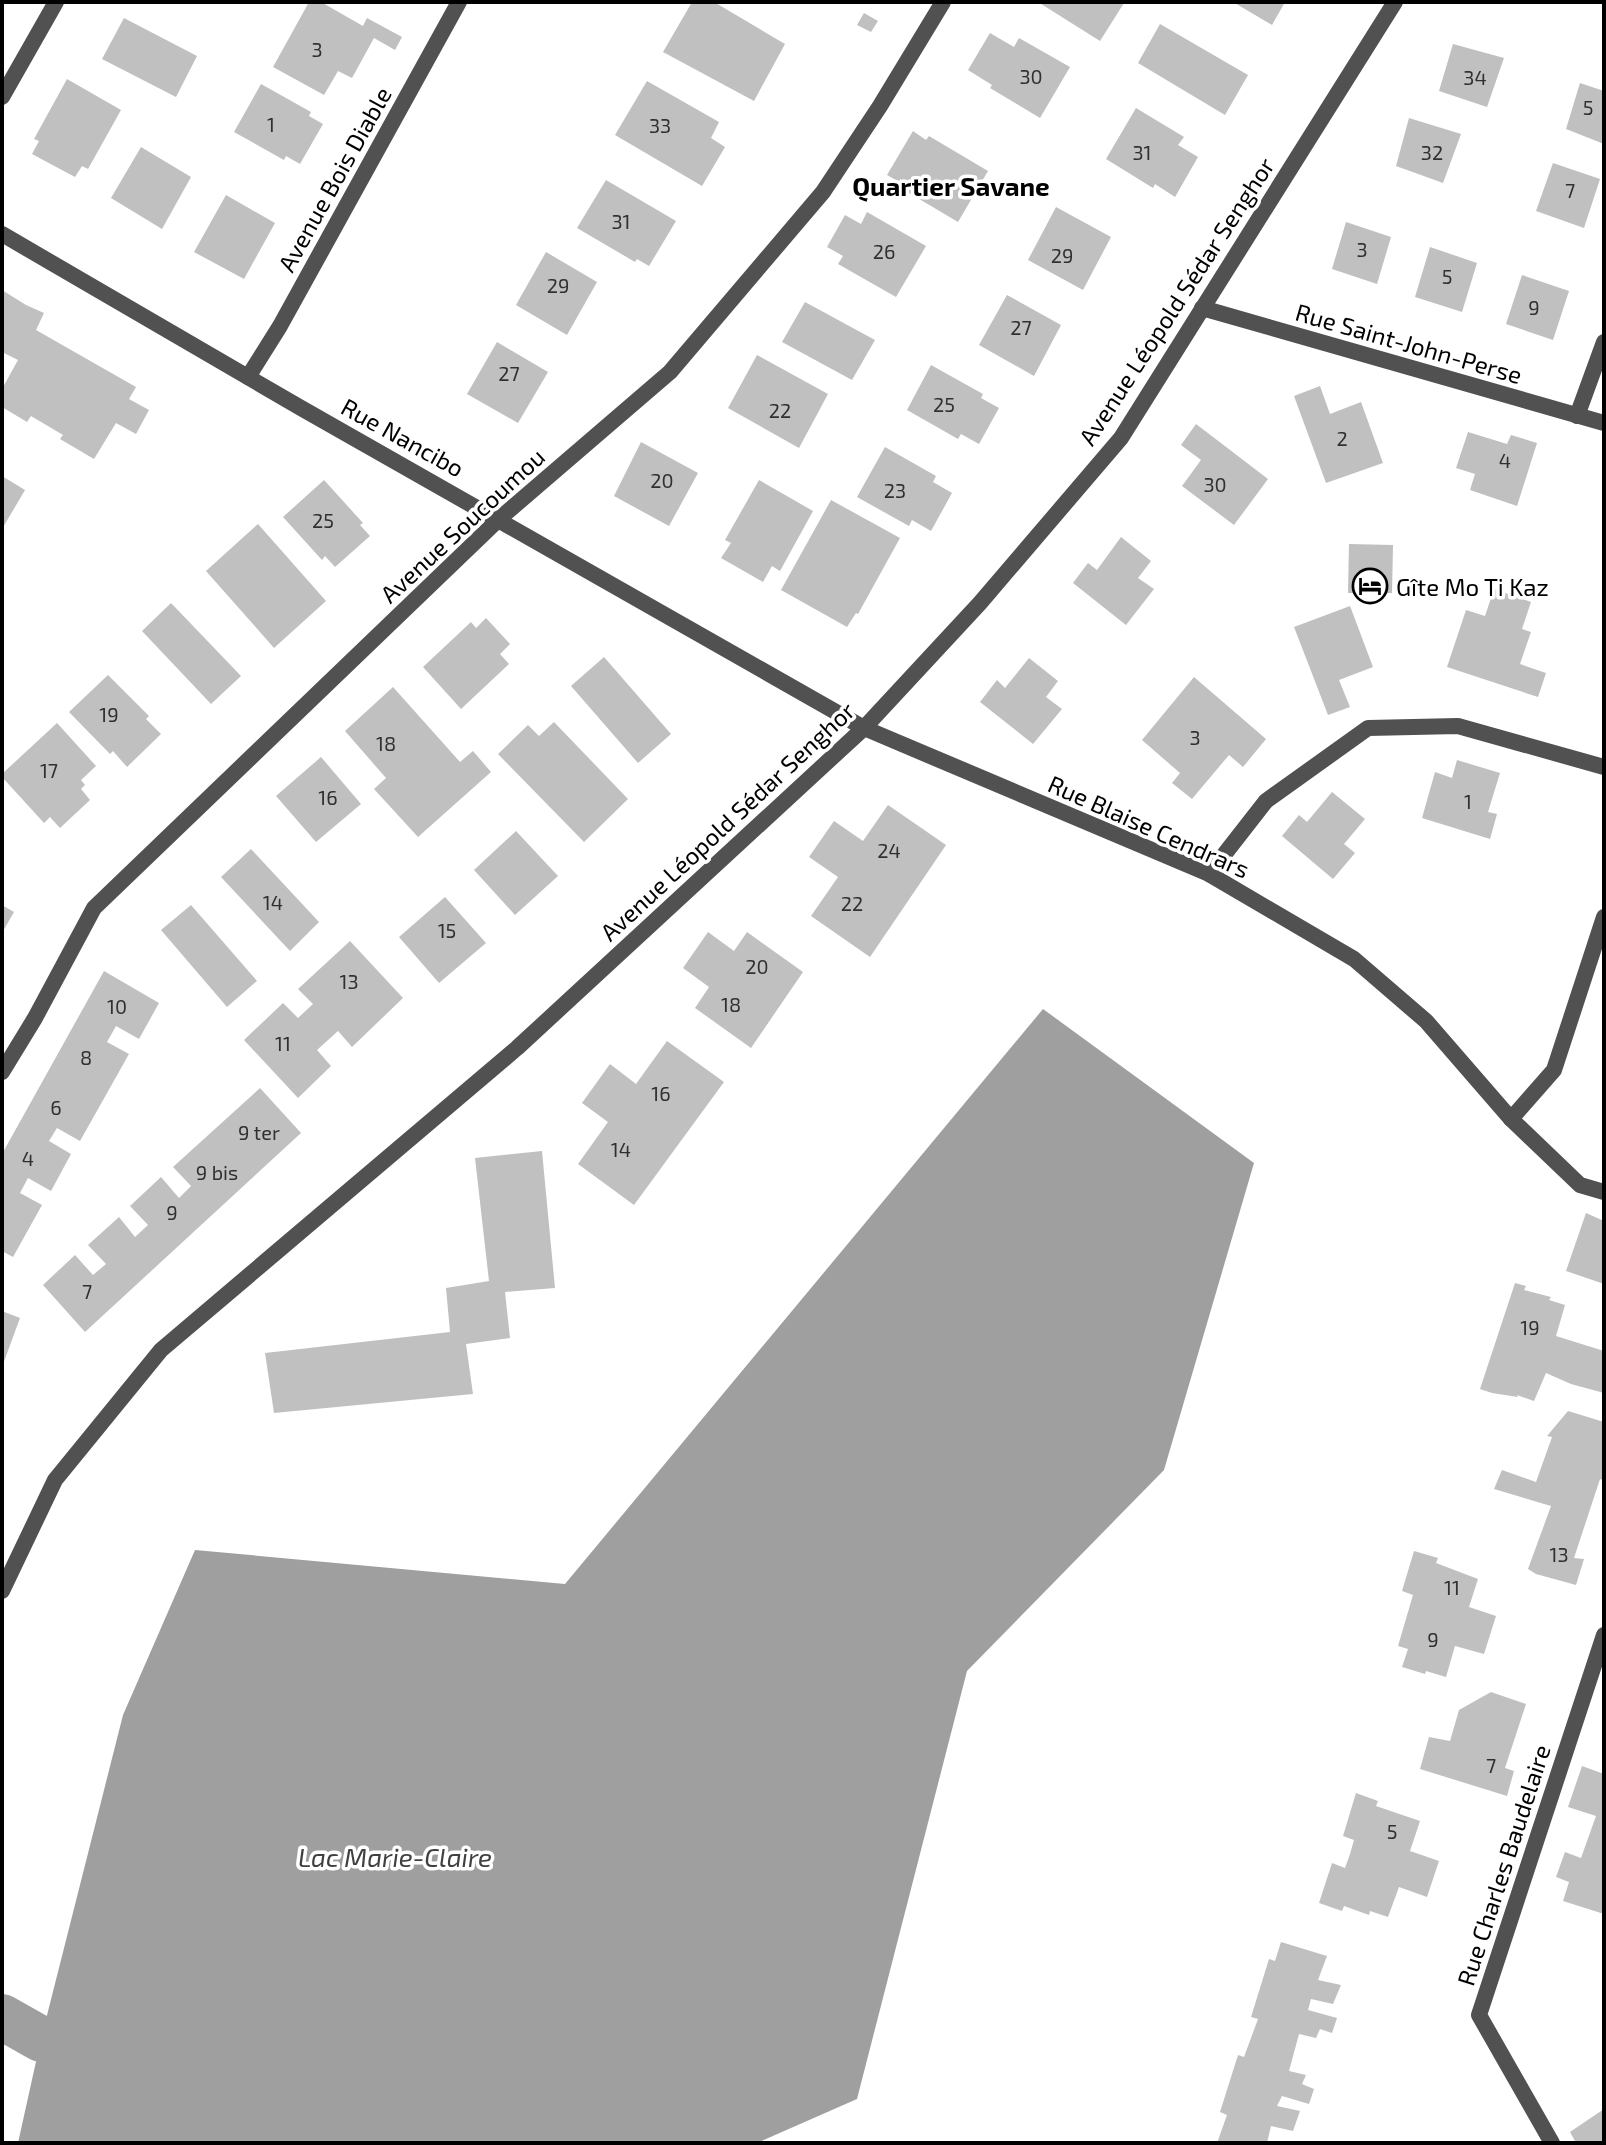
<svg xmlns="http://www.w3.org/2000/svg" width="1606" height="2145" viewBox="0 0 1606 2145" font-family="'Exo 2',sans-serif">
	<rect width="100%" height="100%" fill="#fff"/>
	<polygon fill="#9f9f9f" points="1043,1009 1254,1163 1164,1470 967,1671 857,2099 757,2143 18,2143 41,2039 123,1715 195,1550 565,1584"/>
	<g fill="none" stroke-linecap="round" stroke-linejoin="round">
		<polyline stroke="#9f9f9f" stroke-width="46" points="2,2017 41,2039"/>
	</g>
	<g fill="#c0c0c0">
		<polygon points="309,2 321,2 363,26 367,18 402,37 395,50 374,38 352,78 338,71 324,95 273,67"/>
		<polygon points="692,2 714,2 785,44 754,101 663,52"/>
		<polygon points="1038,2 1122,2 1124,3 1100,41"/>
		<polygon points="1233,2 1285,2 1272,25"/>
		<polygon points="864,13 878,21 871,32 857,25"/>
		<polygon points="124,18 197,56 176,97 102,59"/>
		<polygon points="1160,24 1248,75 1225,115 1138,63"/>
		<polygon points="990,33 1014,47 1019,38 1070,67 1040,118 990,88 992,85 968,70"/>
		<polygon points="1453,44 1504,58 1487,107 1439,91"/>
		<polygon points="67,79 121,110 88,169 82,166 75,177 32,154 39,141 34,139"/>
		<polygon points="647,81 719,122 711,138 725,147 702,186 615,135"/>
		<polygon points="1580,83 1604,91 1604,144 1566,129"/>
		<polygon points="261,84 311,112 309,116 323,124 300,164 286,156 284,160 234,132"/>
		<polygon points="1136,108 1184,137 1178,145 1198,157 1175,197 1155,184 1153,188 1106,159"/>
		<polygon points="1409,118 1461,134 1443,183 1396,166"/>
		<polygon points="913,131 926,140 929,136 988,171 958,222 899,187 901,183 887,175"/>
		<polygon points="141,147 191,177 162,229 111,198"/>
		<polygon points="1553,163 1600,179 1584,228 1536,211"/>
		<polygon points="606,180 676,221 649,266 637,259 635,262 577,228"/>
		<polygon points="226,195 275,223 244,279 194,252"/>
		<polygon points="1056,207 1111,237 1083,290 1028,260"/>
		<polygon points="867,212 926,246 896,297 838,264 843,256 827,247 845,215 861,224"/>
		<polygon points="1346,222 1391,237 1377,284 1332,269"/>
		<polygon points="1430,247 1477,263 1462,312 1415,297"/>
		<polygon points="546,252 597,282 567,335 516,305"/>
		<polygon points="1522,275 1569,291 1553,340 1506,324"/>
		<polygon points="2,290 26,305 44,313 36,330 136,387 129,399 149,410 136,434 116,423 94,459 60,439 63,435 31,416 27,422 2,407 2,389 18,360 2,352"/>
		<polygon points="1007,295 1061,325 1034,376 979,345"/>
		<polygon points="805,302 875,340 852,380 782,342"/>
		<polygon points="497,342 548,372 518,423 467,394"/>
		<polygon points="757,355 828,394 799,448 728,408"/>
		<polygon points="931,365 983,394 981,398 999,408 979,444 961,434 958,439 907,410"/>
		<polygon points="1320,386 1330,414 1361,402 1383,463 1326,483 1294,396"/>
		<polygon points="1196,424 1268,479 1234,525 1182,486 1201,460 1181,445"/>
		<polygon points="1468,432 1507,444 1511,435 1537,443 1517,506 1470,490 1475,474 1456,468"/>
		<polygon points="641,442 698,473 669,526 614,496"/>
		<polygon points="885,447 936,476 933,482 952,493 931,531 912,520 909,526 857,497"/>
		<polygon points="2,476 25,490 2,529"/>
		<polygon points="324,480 363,523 360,525 370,536 335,567 325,556 322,560 283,517"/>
		<polygon points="759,480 813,511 780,571 772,566 763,582 721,558 731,543 725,540"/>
		<polygon points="831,500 900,538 858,614 856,613 847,627 781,590"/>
		<polygon points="258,524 326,601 274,648 206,571"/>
		<polygon points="1121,537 1151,561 1138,578 1154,589 1126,625 1073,583 1088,563 1097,570"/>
		<polygon points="1349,544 1393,545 1392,593 1348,593"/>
		<polygon points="1494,589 1531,602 1522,629 1531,632 1520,664 1546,673 1538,697 1447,667 1466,610 1485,616"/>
		<polygon points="171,603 241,676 211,704 142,631"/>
		<polygon points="1350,606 1373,667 1339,680 1350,707 1328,715 1294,627"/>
		<polygon points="486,618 510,644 500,654 509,664 461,709 423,667 471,622 476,628"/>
		<polygon points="604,657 671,734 638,763 571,686"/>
		<polygon points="1029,658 1058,681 1046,697 1062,709 1033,744 980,702 997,680 1005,688"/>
		<polygon points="108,675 149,716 146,719 161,734 127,767 113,751 110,754 69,712"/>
		<polygon points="1194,677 1266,739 1243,767 1229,755 1192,799 1172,783 1180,773 1142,740"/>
		<polygon points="393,687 460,762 473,751 491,772 418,837 374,789 386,778 345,731"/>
		<polygon points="554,722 628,799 584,842 498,754 528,725 539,736"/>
		<polygon points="57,723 96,766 81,780 85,785 81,789 90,800 60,828 50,817 44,823 2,777 2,774"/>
		<polygon points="321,757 361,804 316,842 276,796"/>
		<polygon points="1457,760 1500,773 1488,812 1497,814 1490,839 1422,818 1435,772 1452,778"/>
		<polygon points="1332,792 1365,819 1344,844 1355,853 1333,879 1282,836 1299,815 1307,822"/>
		<polygon points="888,805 946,845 870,957 811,916 838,877 809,857 834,821 863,841"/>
		<polygon points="516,831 558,876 515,915 474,870"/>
		<polygon points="251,849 319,922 290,951 221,877"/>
		<polygon points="445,897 486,943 439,983 399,937"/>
		<polygon points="2,905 14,912 2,933"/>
		<polygon points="191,905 257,981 227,1007 161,930"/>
		<polygon points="708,932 734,951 747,932 803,972 751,1048 695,1008 709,987 683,968"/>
		<polygon points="350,941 403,998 352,1047 338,1031 317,1050 331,1066 298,1098 244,1040 283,1003 298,1018 313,1004 298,989"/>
		<polygon points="104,971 159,1003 139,1039 116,1026 107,1042 129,1054 80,1141 57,1128 49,1141 71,1154 51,1191 28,1178 20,1193 42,1205 13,1257 2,1251 2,1154"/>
		<polygon points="667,1041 724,1082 634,1205 578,1164 608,1122 582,1103 610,1064 636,1084"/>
		<polygon points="260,1088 301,1133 85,1332 43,1285 75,1255 93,1275 106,1264 88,1245 119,1217 135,1237 148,1225 130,1206 161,1177 179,1198 191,1186 173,1167"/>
		<polygon points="542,1151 555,1288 505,1292 510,1338 466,1344 473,1394 274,1413 265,1353 450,1332 446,1288 489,1281 475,1158"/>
		<polygon points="1586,1213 1604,1221 1604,1284 1566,1271"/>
		<polygon points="1515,1283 1526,1286 1524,1290 1551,1297 1549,1300 1565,1305 1556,1336 1604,1351 1604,1393 1571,1384 1546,1373 1534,1401 1517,1395 1518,1397 1492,1393 1480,1389"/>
		<polygon points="2,1311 20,1318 2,1367"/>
		<polygon points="1568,1411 1604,1422 1604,1481 1600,1479 1574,1558 1584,1559 1576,1585 1536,1574 1528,1569 1551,1506 1494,1489 1502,1470 1536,1482 1552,1437 1547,1436"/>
		<polygon points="1414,1551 1438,1558 1436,1563 1478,1579 1469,1607 1496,1616 1484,1654 1455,1646 1446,1677 1426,1671 1425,1674 1402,1667 1408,1649 1398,1646 1413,1595 1402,1591"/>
		<polygon points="1491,1692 1526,1704 1505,1768 1514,1771 1507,1796 1420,1769 1429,1737 1450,1741 1459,1710"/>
		<polygon points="1582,1766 1604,1774 1604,1914 1563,1901 1569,1882 1556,1877 1565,1852 1581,1858 1596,1816 1568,1807"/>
		<polygon points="1356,1793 1378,1801 1376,1806 1420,1821 1410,1851 1439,1861 1427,1897 1399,1887 1388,1917 1370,1911 1369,1915 1344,1906 1342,1911 1319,1903 1332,1863 1345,1868 1350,1854 1354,1840 1343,1836"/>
		<polygon points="1281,1942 1327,1956 1318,1980 1341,1985 1333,2004 1311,1999 1308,2010 1337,2018 1332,2033 1320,2029 1316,2038 1299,2034 1289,2071 1306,2075 1302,2084 1314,2089 1309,2104 1282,2096 1277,2106 1300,2111 1293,2131 1271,2126 1267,2143 1217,2143 1227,2115 1220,2112 1238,2055 1244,2057 1258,2019 1251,2017 1269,1959 1275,1961"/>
		<polygon points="1604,2109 1604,2143 1576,2143 1570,2132"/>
	</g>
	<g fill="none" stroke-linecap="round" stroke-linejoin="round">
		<g stroke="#515151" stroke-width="16">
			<polyline points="2,97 56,2"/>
			<polyline points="2,234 301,408 864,728 1209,874 1354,959 1426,1021 1511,1119 1580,1185 1604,1192"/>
			<polyline points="1202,308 1604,423"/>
			<polyline points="248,377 280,326 459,2"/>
			<polyline points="1577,416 1604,342"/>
			<polyline points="1209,874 1266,801 1368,728 1458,726 1604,767"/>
			<polyline points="2,1072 35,1018 94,908 499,519 670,372 823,192 880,106 943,2"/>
			<polyline points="1511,1119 1554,1070 1604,917"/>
			<polyline points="2,1591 55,1480 161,1350 517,1048 864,728 980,603 1121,438 1395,2"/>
			<polyline points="1552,2143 1479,2015 1604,1635"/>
		</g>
	</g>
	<defs>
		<g id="hotel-ring" transform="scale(1.8)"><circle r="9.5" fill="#fff" stroke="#000" stroke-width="1.5"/><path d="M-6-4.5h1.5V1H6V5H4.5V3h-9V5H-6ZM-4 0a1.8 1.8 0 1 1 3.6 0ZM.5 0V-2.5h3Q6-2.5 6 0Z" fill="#000"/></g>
	</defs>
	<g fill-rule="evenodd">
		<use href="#hotel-ring" x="1370" y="586"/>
	</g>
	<g text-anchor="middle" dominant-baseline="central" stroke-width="7" stroke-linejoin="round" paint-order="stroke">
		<g font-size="20" fill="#303030">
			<text x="317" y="49">3</text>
			<text x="1031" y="76">30</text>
			<text x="1475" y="77">34</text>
			<text x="1588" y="107">5</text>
			<text x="271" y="124">1</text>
			<text x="660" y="125">33</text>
			<text x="1142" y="152">31</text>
			<text x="1432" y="152">32</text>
			<text x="1570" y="190">7</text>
			<text x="621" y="221">31</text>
			<text x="1362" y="249">3</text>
			<text x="884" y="251">26</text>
			<text x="1062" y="255">29</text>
			<text x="1447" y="276">5</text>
			<text x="558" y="285">29</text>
			<text x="1534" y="307">9</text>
			<text x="1021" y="327">27</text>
			<text x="509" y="373">27</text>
			<text x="944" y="404">25</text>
			<text x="780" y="410">22</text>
			<text x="1342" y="438">2</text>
			<text x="1505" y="460">4</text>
			<text x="662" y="480">20</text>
			<text x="1215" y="484">30</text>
			<text x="895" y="490">23</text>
			<text x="323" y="520">25</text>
			<text x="109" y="714">19</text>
			<text x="1195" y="737">3</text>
			<text x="386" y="743">18</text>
			<text x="49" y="770">17</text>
			<text x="328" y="797">16</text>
			<text x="1468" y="801">1</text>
			<text x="889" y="850">24</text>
			<text x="273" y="902">14</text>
			<text x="852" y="903">22</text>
			<text x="447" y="930">15</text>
			<text x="757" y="966">20</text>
			<text x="349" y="981">13</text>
			<text x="731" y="1004">18</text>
			<text x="117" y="1006">10</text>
			<text x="283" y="1043">11</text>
			<text x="86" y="1057">8</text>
			<text x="661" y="1093">16</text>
			<text x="56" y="1107">6</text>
			<text x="259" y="1132">9 ter</text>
			<text x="621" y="1149">14</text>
			<text x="28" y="1158">4</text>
			<text x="217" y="1172">9 bis</text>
			<text x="172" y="1212">9</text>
			<text x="87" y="1291">7</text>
			<text x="1530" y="1327">19</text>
			<text x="1559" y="1554">13</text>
			<text x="1452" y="1587">11</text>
			<text x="1433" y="1639">9</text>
			<text x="1491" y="1765">7</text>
			<text x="1392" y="1831">5</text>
		</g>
		<g font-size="24" fill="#000" stroke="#fff">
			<text transform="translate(334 179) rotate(-61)">Avenue Bois Diable</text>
			<text transform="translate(1176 301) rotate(-57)">Avenue Léopold Sédar Senghor</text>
			<text transform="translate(1409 343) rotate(16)">Rue Saint-John-Perse</text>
			<text transform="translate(403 437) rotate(29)">Rue Nancibo</text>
			<text transform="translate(462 525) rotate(-43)">Avenue Soucoumou</text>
			<text transform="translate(727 821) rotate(-43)">Avenue Léopold Sédar Senghor</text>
			<text transform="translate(1149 826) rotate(24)">Rue Blaise Cendrars</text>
			<text transform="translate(1503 1865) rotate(-72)">Rue Charles Baudelaire</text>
		</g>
		<g font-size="24" fill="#000" stroke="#fff" text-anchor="start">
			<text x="1396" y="586">Gîte Mo Ti Kaz</text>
		</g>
		<g font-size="26" font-weight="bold" fill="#000" stroke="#fff">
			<text x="951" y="185">Quartier Savane</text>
		</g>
		<g font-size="26" font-style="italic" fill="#404040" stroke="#fff">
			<text x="395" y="1856">Lac Marie-Claire</text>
		</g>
	</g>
	<rect width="1606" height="2145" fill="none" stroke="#000000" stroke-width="8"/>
</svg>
